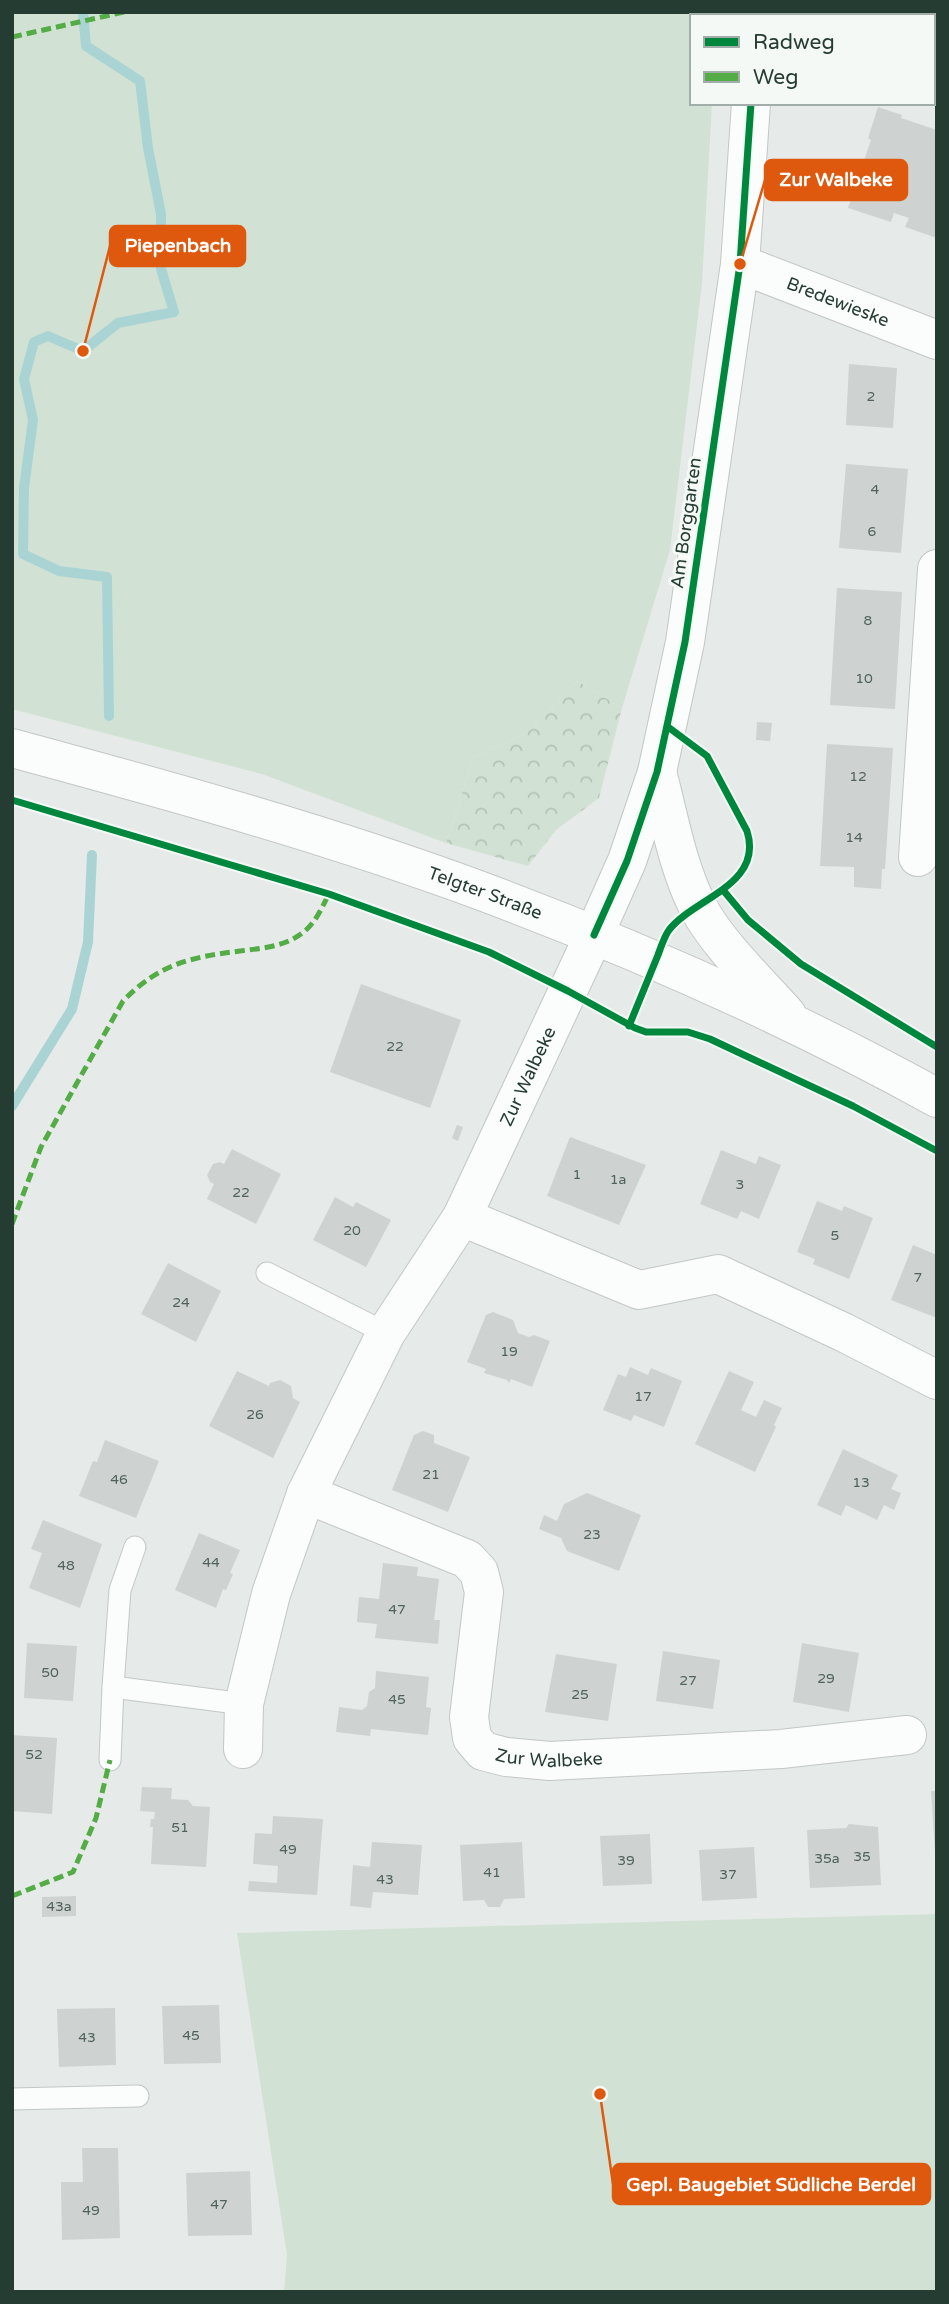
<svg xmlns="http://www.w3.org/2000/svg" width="949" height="2304" viewBox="0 0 949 2304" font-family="'Varela Round',sans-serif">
	<defs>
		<pattern id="park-crowns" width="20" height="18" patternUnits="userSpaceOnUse" patternTransform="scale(1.75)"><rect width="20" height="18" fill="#d1e2d4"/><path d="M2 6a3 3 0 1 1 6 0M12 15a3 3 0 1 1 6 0" fill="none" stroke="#b3c3b6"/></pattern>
	</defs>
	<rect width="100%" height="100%" fill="#e6eae8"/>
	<g fill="#d1e2d4">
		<polygon points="12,12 717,12 717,16 692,16 692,103 712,103 702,283 670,550 622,708 577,681 527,733 474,757 446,843 262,774 12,709"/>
		<polygon points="937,1914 937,2292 284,2292 287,2255 237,1933"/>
	</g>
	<g fill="url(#park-crowns)">
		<polygon points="788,12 937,12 937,97 933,96 933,16 788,16"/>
		<polygon points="577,681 622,708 599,798 556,830 528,866 446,843 474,757 527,733"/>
	</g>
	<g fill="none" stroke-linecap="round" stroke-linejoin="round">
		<g stroke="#aad4d4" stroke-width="10">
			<polyline points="83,12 86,46 140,81 148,148 161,214 161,269 174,312 118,323 83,351 48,336 34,342 24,379 33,420 24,488 23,554 59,571 107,577 109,716"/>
			<polyline points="12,1106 72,1009 88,942 92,855"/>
		</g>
	</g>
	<g fill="#ced3d1">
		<polygon points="878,107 902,115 901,118 937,130 937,238 905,227 909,218 894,213 891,222 848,208 871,140 868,138"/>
		<polygon points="849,364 897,368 893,428 846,425"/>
		<polygon points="846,464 908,469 901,553 839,548"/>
		<polygon points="837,588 902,592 895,709 830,705"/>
		<polygon points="757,722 772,723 770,741 756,740"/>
		<polygon points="827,744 893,748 885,869 882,869 881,889 854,887 854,867 820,866"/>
		<polygon points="361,984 461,1020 430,1108 330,1072"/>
		<polygon points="457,1125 463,1127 458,1141 452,1138"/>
		<polygon points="570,1137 646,1165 619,1225 547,1196"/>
		<polygon points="232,1149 281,1174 256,1224 207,1199 214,1184 210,1182 207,1175 213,1164 220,1162 224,1164"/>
		<polygon points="721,1150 756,1164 759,1156 781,1165 759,1219 741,1211 737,1219 700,1204"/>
		<polygon points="335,1197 353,1207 356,1202 391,1220 366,1267 313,1240"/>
		<polygon points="817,1201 842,1211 844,1206 873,1218 849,1279 813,1264 815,1259 797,1252"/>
		<polygon points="913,1245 937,1255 937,1318 891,1300"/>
		<polygon points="168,1263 221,1291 196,1342 141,1314"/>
		<polygon points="493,1312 513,1320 518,1333 529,1337 534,1335 550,1341 532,1387 511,1379 509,1383 507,1380 484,1373 486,1369 467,1362 486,1315"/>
		<polygon points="630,1367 648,1375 651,1368 682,1381 664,1427 634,1415 631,1421 603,1410 618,1374 626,1377"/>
		<polygon points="237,1371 269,1386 270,1383 280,1380 291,1386 293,1398 300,1402 273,1458 209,1426"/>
		<polygon points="729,1371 754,1382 741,1410 756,1417 764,1400 782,1408 774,1425 776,1427 755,1472 695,1444"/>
		<polygon points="423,1431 434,1435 434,1443 470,1457 448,1512 392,1490 414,1435"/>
		<polygon points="105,1440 159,1461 136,1518 79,1496 93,1461 97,1462"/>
		<polygon points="843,1449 898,1475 891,1489 901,1493 894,1510 884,1505 877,1520 846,1505 841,1516 817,1505"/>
		<polygon points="587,1493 641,1515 619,1571 567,1551 561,1538 539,1529 544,1515 557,1521 564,1504"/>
		<polygon points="43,1520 102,1544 80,1608 29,1588 42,1553 31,1549"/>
		<polygon points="199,1533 240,1550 230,1573 233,1574 226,1590 223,1589 216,1608 175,1590"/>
		<polygon points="383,1563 418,1567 417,1576 439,1579 434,1620 440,1620 438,1644 375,1638 377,1624 357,1622 359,1597 379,1599"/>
		<polygon points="27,1643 77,1646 73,1701 24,1698"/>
		<polygon points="802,1643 859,1653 849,1712 793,1702"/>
		<polygon points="663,1651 720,1660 713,1709 656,1701"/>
		<polygon points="556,1654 617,1664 608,1721 545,1712"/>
		<polygon points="376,1671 429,1677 426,1707 431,1708 428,1735 371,1729 370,1736 336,1732 339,1707 362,1710 367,1706 369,1692 375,1688"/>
		<polygon points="12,1735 57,1738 52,1814 12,1811"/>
		<polygon points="142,1787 172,1788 171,1799 188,1800 193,1806 210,1807 206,1867 151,1864 153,1827 150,1827 151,1819 154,1819 155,1812 140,1811"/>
		<polygon points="931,1791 937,1791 937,1852 935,1852"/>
		<polygon points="273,1816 323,1819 317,1895 248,1891 249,1881 277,1883 278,1866 253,1864 255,1833 272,1834"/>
		<polygon points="849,1824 878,1827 881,1885 810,1888 807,1830 846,1828"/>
		<polygon points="650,1834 652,1884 603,1886 600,1836"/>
		<polygon points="372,1842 422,1845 418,1895 373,1892 371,1908 350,1906 353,1865 370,1867"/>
		<polygon points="522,1842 525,1898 504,1899 500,1907 488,1907 484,1900 463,1901 460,1845"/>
		<polygon points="754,1847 757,1898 702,1901 699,1850"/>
		<polygon points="76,1896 76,1916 42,1917 42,1897"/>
		<polygon points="219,2005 221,2063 164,2064 162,2006"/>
		<polygon points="115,2008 116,2065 59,2067 57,2009"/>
		<polygon points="82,2148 118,2148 120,2238 62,2240 61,2182 83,2182"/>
		<polygon points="250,2171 252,2235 188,2236 186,2173"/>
	</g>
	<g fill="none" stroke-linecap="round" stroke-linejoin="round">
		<g stroke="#c3c7c5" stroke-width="23">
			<g id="service">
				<polyline points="267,1273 386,1333"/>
				<polyline points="113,1687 120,1590 135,1547"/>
				<polyline points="110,1760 113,1687 244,1704"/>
				<polyline points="12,2099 138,2096"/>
			</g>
		</g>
		<g stroke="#c3c7c5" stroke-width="40">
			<g id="minor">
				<path id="s1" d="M740,264l197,76"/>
				<polyline points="918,857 937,569"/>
				<polyline points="462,1217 639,1290 718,1274 843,1332 937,1380"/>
				<path id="s2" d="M306,1494l161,65 12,13 5,20 -15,125 3,21 11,13 23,6 44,4 231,-12 126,-14"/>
				<path id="s3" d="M243,1749l1,-45 27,-110 35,-100 80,-161 76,-116 132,-282"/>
			</g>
		</g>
		<g stroke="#c3c7c5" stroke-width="40">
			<g id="tertiary">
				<polyline points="752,12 752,16"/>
				<path id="s4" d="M12,748c159,43 318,87 472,144 155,58 308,126 453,206"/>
				<path d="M657,772c12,44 20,94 41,135 21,39 60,75 89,108"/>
				<polyline points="594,935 627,861 657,772 685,642 740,264 751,103"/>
			</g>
		</g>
		<use href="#service" stroke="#fbfcfc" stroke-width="21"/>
		<use href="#minor" stroke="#fbfcfc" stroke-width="38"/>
		<use href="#tertiary" stroke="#fbfcfc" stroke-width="38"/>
		<g stroke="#53ac45" stroke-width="5" stroke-dasharray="10 5" stroke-linecap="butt">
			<polyline points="911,12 932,16"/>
			<polyline points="12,37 124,12"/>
			<path d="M12,1224l29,-77 82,-146c36,-37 68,-44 117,-50 23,-3 47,-4 66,-21 11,-10 16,-23 23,-36"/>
			<polyline points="12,1896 73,1872 96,1818 110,1760"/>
		</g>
		<g stroke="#f4f9f6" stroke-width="11">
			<g id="cycleway">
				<polyline points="12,800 329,894 489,952 568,991 635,1028 646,1032 688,1032 710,1039 853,1106 937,1151"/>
				<polyline points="723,890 748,920 801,964 937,1047"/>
				<polyline points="594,935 627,861 657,772 685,642 740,264 751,103"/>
				<path d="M629,1026c10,-24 19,-47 29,-71 3,-8 6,-18 11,-25 25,-32 95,-45 78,-99l-40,-75 -39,-29"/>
			</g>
		</g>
		<use href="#cycleway" stroke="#00873e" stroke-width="7"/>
	</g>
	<g text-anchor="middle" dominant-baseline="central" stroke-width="6" stroke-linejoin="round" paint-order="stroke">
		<g font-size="14" fill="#50625b">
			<text x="871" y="396">2</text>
			<text x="875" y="489">4</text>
			<text x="872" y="531">6</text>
			<text x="868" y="620">8</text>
			<text x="864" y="678">10</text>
			<text x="858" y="776">12</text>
			<text x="854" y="837">14</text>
			<text x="395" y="1046">22</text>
			<text x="577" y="1174">1</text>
			<text x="618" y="1179">1a</text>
			<text x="740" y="1184">3</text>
			<text x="241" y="1192">22</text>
			<text x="352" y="1230">20</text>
			<text x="835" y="1235">5</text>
			<text x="918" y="1277">7</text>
			<text x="181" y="1302">24</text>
			<text x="509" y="1351">19</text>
			<text x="643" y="1396">17</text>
			<text x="255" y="1414">26</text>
			<text x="431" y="1474">21</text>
			<text x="119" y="1479">46</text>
			<text x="861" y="1482">13</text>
			<text x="592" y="1534">23</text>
			<text x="211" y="1562">44</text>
			<text x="66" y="1565">48</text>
			<text x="397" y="1609">47</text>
			<text x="50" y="1672">50</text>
			<text x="826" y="1678">29</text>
			<text x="688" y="1680">27</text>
			<text x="580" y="1694">25</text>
			<text x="397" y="1699">45</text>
			<text x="34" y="1754">52</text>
			<text x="180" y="1827">51</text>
			<text x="288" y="1849">49</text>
			<text x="862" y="1856">35</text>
			<text x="827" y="1858">35a</text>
			<text x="626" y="1860">39</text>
			<text x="492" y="1872">41</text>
			<text x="728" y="1874">37</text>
			<text x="385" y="1879">43</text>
			<text x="59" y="1906">43a</text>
			<text x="191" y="2035">45</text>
			<text x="87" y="2037">43</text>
			<text x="219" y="2204">47</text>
			<text x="91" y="2210">49</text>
		</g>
		<g font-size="18" fill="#253c33" stroke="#f4f9f6">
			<text stroke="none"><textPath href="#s1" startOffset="105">Bredewieske</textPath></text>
			<text transform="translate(686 523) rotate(-82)">Am Borggarten</text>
			<text stroke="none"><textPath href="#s4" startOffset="495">Telgter Straße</textPath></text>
			<text stroke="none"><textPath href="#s3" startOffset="738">Zur Walbeke</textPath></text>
			<text stroke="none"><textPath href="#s2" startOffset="443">Zur Walbeke</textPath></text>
		</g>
	</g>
	<path fill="none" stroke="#de580e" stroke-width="2.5" d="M740 264L765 180M83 351L110 246M600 2094L613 2184"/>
	<g fill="#de580e" stroke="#f4f9f6" stroke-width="2.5">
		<circle cx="740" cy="264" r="7"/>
		<circle cx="83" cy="351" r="7"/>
		<circle cx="600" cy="2094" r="7"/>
	</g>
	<g fill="#de580e" stroke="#de580e" stroke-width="2.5">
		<rect x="765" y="160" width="142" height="40" rx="7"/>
		<rect x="110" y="226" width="135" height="40" rx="7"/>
		<rect x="613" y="2164" width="317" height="40" rx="7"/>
	</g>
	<g font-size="19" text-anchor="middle" font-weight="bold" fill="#fff">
		<text x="836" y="186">Zur Walbeke</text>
		<text x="178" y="252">Piepenbach</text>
		<text x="771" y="2191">Gepl. Baugebiet Südliche Berdel</text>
	</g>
	<rect width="949" height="2304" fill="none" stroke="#253c33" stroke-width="28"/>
	<rect x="690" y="14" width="245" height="91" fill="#f4f9f6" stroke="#a1ada8" stroke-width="2"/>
	<rect x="704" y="37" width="35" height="10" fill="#00873e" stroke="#a1ada8" stroke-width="2"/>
	<text x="753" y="49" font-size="21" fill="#253c33">Radweg</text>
	<rect x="704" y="72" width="35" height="10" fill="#53ac45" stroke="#a1ada8" stroke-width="2"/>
	<text x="753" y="84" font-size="21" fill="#253c33">Weg</text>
</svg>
